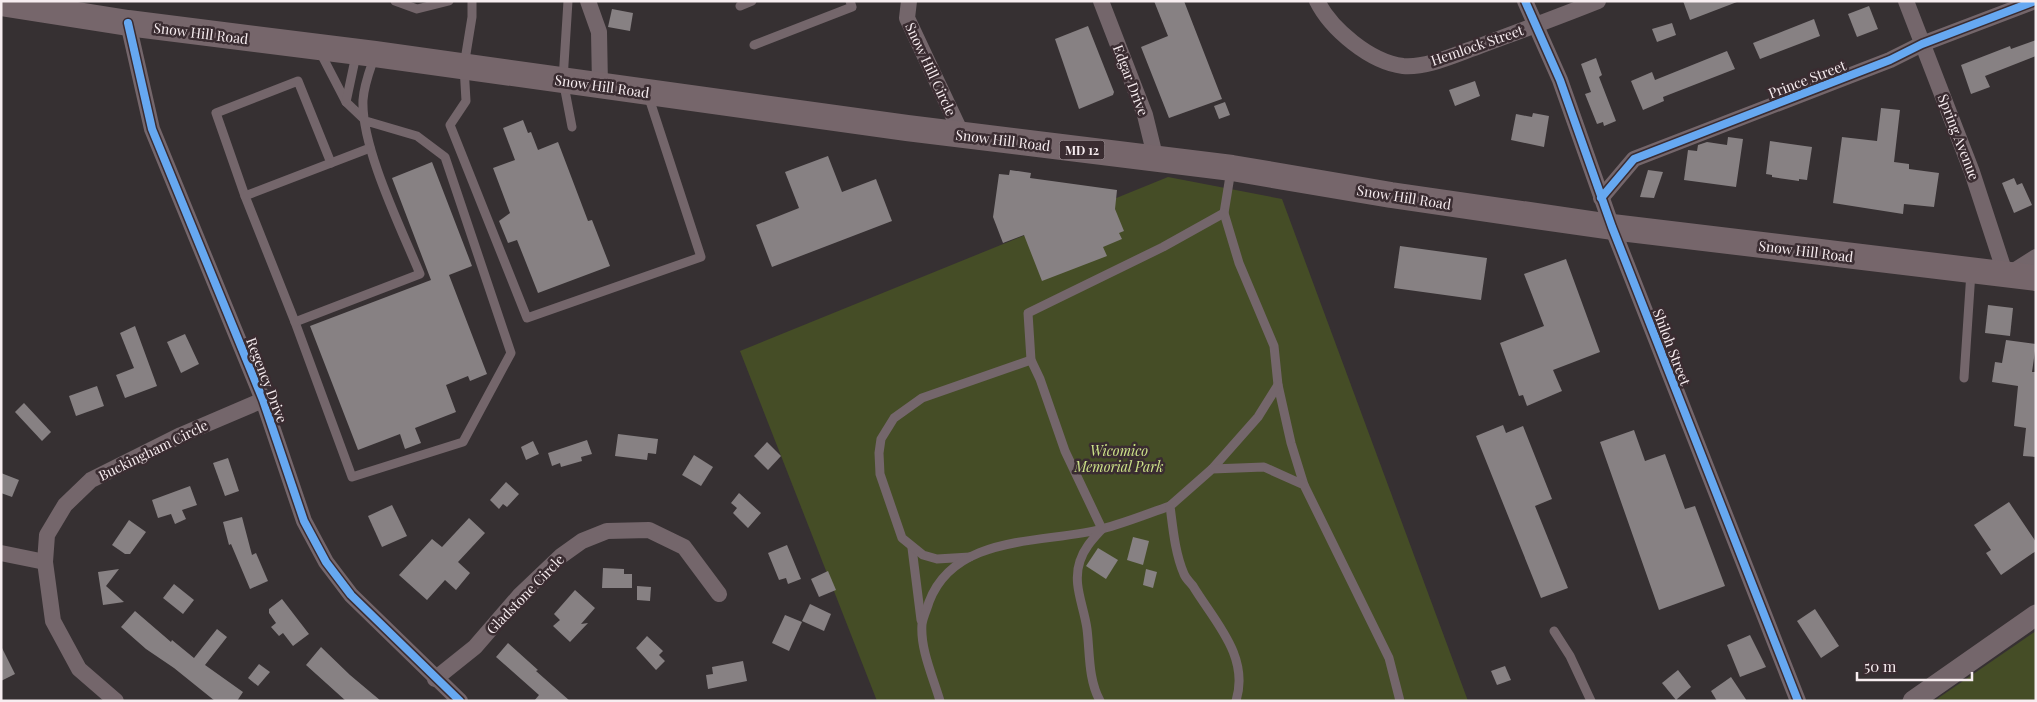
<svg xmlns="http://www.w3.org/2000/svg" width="2037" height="702" viewBox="0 0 2037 702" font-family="'Playfair Display',serif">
	<rect width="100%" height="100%" fill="#363032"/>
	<g fill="#454d26">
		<polygon points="1168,177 1282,199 1468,701 877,701 740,351"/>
		<polygon points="2036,631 2036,701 1934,701"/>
	</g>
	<g fill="#878183">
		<polygon points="1154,1 1184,1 1222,99 1169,118 1141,47 1168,36"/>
		<polygon points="1683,1 1737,1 1737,2 1690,20"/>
		<polygon points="1869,6 1878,29 1857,37 1848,14"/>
		<polygon points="612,9 633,13 630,31 608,27"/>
		<polygon points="1814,19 1820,36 1760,59 1753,43"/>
		<polygon points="1672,23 1676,35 1657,42 1652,29"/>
		<polygon points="1088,26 1114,92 1113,95 1079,109 1055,39"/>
		<polygon points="2036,40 2036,56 1985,76 1990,87 1971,94 1961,65 2010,46 2011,49"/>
		<polygon points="1727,51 1735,69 1663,97 1664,101 1643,110 1631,81 1652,72 1655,80"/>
		<polygon points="1596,58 1602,75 1599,77 1616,121 1604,126 1603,122 1597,124 1585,94 1591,92 1581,64"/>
		<polygon points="1475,81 1480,96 1455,106 1449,90"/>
		<polygon points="1225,102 1230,115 1219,119 1214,106"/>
		<polygon points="1881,108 1900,110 1894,162 1909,164 1909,169 1939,173 1934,207 1904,204 1903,214 1833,203 1842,137 1877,141"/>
		<polygon points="1533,113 1549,116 1544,147 1511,140 1516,114 1532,117"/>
		<polygon points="523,120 528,133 531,132 538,150 558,142 588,221 592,220 610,266 538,293 517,240 508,243 499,221 510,213 493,168 515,160 503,128"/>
		<polygon points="1728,137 1743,139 1736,187 1684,180 1688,150 1697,151 1698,145 1707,142 1727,145"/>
		<polygon points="1770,141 1812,147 1807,180 1799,179 1799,181 1772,177 1772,175 1766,174"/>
		<polygon points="828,156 842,192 876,179 892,221 772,267 756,225 799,208 785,172"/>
		<polygon points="432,162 472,266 449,275 487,374 470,381 468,376 446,385 456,412 415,428 421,443 405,449 400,434 358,450 310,326 431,280 392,178"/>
		<polygon points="1010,170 1031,173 1030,178 1117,190 1115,209 1124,231 1119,233 1122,239 1103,247 1107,256 1042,281 1024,235 1003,243 993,217 999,174 1009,175"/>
		<polygon points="1648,170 1663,172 1654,198 1640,197"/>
		<polygon points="2014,178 2017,185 2022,183 2032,205 2014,213 2002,183"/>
		<polygon points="1400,246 1487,258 1481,300 1394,288"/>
		<polygon points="1566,259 1600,352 1553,370 1562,391 1527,406 1523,395 1519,396 1500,343 1544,326 1524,274"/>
		<polygon points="1988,305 2013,308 2010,336 1985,333"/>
		<polygon points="135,326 157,386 125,398 116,375 134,368 120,333"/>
		<polygon points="185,334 199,364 181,373 167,342"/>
		<polygon points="2006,340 2036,344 2032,372 2036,372 2036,457 2023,456 2026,428 2014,426 2018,386 1992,382 1995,362 2002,363"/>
		<polygon points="97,386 104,406 76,416 69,396"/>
		<polygon points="24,403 51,432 42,441 15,412"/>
		<polygon points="1503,425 1506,433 1523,426 1552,499 1535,506 1568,588 1541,598 1476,436"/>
		<polygon points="1634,430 1645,461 1665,454 1685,509 1695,506 1725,586 1659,610 1600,442"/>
		<polygon points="618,434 658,439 656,454 648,453 647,460 615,456"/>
		<polygon points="587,440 592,454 581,457 582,461 561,467 560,463 552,466 548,453"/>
		<polygon points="533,441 539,454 526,460 521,447"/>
		<polygon points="767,442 781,456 768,470 754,456"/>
		<polygon points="694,455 713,467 701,486 682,475"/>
		<polygon points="228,458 239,491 225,496 213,463"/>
		<polygon points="1,473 19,480 12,497 1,493"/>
		<polygon points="506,482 519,494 507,507 503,504 499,509 490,500"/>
		<polygon points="190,486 197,505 182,510 186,519 175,524 171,514 158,518 152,500"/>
		<polygon points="739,493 761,513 748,528 733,513 737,508 731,503"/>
		<polygon points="2009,502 2036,542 2036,551 2001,575 1986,553 1991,550 1974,525"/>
		<polygon points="392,505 407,536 382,547 368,516"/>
		<polygon points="242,517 252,555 256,553 268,581 250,589 231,544 229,545 223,522"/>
		<polygon points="469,518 485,533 458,562 470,573 456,590 445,580 427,600 399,575 432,539 442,547"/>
		<polygon points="129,520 146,532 130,554 125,554 112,545"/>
		<polygon points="1133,537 1149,541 1143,565 1127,560"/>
		<polygon points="787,545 801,579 788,584 786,578 779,580 768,553"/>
		<polygon points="1098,548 1118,560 1106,579 1086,566"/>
		<polygon points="603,568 624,569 624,574 632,574 632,588 602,588"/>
		<polygon points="119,569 106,586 124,602 103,605 98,572"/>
		<polygon points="1146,569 1157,572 1153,588 1143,585"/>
		<polygon points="828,571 836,590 819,597 811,579"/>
		<polygon points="174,584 194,600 183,614 163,598"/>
		<polygon points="637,586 651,587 650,601 637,600"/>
		<polygon points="575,590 595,608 581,624 588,623 570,642 553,626 560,620 554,614"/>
		<polygon points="282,599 309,634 293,646 283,633 279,636 271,627 276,623 269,613 269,609"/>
		<polygon points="810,604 831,614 824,631 802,621"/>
		<polygon points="1815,609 1839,646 1821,658 1797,621"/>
		<polygon points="135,611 171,642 172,640 194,658 217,629 227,637 205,665 243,692 237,701 215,701 174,668 146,649 121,627"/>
		<polygon points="785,615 802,622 789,651 772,643"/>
		<polygon points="1750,635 1766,667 1740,677 1727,645"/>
		<polygon points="647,636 663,651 659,655 665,661 656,670 636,648"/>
		<polygon points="508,643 538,670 536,671 570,701 534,701 539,695 496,657"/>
		<polygon points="1,646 15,674 1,681"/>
		<polygon points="321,647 350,675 381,701 346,701 306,665"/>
		<polygon points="743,661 747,681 708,689 706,675 713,674 712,667"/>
		<polygon points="259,664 270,672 258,686 248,678"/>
		<polygon points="1505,666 1511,680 1497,685 1491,671"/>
		<polygon points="1678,670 1691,687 1676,700 1662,683"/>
		<polygon points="1731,677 1747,701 1717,701 1711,691"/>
	</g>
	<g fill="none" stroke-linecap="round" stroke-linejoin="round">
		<g stroke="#74666b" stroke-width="9">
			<polyline points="395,1 417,9 449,1"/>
			<polyline points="472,1 472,17 464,66 466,101 450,125 527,318 701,257 648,95"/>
			<polyline points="568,1 563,80 572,127"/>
			<polyline points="740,6 752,1"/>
			<polyline points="754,45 852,7 850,1"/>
			<path d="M319,50l27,52 20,19 51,15 28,21 66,196 -48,89 -111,35 -57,-155 125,-48c-19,-46 -59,-127 -57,-174 1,-16 7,-30 12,-45"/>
			<polyline points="346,102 356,55"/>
			<polyline points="1231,170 1224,213 1239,263 1274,346 1278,385 1291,443 1304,485"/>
			<polyline points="245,196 216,113 298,81 331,163"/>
			<polyline points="295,322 245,196 370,148"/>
			<polyline points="1964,378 1971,272"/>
			<polyline points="1212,469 1258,417 1278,385"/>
			<polyline points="912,548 921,620"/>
			<polyline points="970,557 937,559 923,555 902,538 880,474 879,453 881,439 894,418 922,398 1031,360"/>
			<polyline points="1554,631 1570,656 1591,701"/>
			<path d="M940,701c-7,-24 -20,-52 -18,-77 1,-7 5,-15 7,-22 26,-69 115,-58 173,-73 23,-6 45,-15 68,-23"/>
			<path d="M1100,701c-12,-22 -10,-48 -13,-72 -3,-23 -15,-45 -7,-68 4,-13 13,-22 22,-32l-37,-78 -25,-72 -9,-19 -3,-47 135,-66 61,-34"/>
			<path d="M1236,701c14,-45 -22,-80 -43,-115 -3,-4 -7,-7 -9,-12 -9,-21 -11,-45 -14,-68l42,-37 52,-2 40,18 85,173 11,43"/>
		</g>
		<g stroke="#74666b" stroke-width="16">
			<polyline points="588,1 599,32 600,85"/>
			<polyline points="909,1 907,18 962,135"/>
			<polyline points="1101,1 1145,115 1156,160"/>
			<path d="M1317,1c14,28 53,61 86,65 24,2 51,-11 74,-19 40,-15 81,-30 121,-46"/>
			<polyline points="1525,1 1560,80 1612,227 1798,701"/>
			<polyline points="1906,1 1972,172 2006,276 2036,257"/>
			<polyline points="128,23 152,129 263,400 304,521 326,562 351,595 460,701"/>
			<polyline points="1601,198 1634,159 1890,60 1922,44 2035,1"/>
			<polyline points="1,553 45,562"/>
			<polyline points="435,679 475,647 520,595 561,556 582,541 607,531 649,530 684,547 719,594"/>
			<polyline points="116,701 79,669 53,621 45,562 47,535 65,505 91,480 181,435 263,400"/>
		</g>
		<polyline stroke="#74666b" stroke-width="21" points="1913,701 2036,615"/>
		<polyline stroke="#76666b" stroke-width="26" points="1,3 128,23 375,54 907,128 1232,168 1391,195 1612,227 2036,278"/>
		<g stroke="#3a2c31" stroke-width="11">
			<g id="cycleway">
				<polyline points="1525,1 1560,80 1612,227 1798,701"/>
				<polyline points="128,23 152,129 263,400 304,521 326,562 351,595 460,701"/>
				<polyline points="1601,198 1634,159 1890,60 1922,44 2035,1"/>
			</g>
		</g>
		<use href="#cycleway" stroke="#66a8f1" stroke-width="8"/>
	</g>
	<g text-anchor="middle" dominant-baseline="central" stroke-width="5" stroke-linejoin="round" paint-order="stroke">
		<rect fill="#3a2c31" stroke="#beb3b7" stroke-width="1" x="1059.5" y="140.5" width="45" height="19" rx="4"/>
		<g font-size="12" font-weight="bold" fill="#f7edf0">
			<text x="1082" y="150">MD 12</text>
		</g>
		<g font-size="14" fill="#f7edf0" stroke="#3a2c31">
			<text transform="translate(201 33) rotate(7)">Snow Hill Road</text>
			<text transform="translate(1477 45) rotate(-19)">Hemlock Street</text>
			<text transform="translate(931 69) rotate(65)">Snow Hill Circle</text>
			<text transform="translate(1807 79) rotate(-21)">Prince Street</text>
			<text transform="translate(1131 80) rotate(69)">Edgar Drive</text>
			<text transform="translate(602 86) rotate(8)">Snow Hill Road</text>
			<text transform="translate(1959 137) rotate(69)">Spring Avenue</text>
			<text transform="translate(1003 140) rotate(7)">Snow Hill Road</text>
			<text transform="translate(1404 197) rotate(9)">Snow Hill Road</text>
			<text transform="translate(1806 251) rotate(7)">Snow Hill Road</text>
			<text transform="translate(1672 347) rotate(69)">Shiloh Street</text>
			<text transform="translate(267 380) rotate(69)">Regency Drive</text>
			<text transform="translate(153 450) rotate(-26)">Buckingham Circle</text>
			<text transform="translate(525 594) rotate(-46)">Gladstone Circle</text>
		</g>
		<g font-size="14" font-style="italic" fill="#cde389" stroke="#3a2c31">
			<text x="1119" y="450">Wicomico<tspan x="1119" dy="16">Memorial Park</tspan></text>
		</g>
	</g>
	<rect width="2037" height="702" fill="none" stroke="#f7edf0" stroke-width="5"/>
	<path d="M1857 672v8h115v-8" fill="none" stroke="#f7edf0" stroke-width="2.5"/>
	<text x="1864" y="672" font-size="15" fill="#f7edf0" stroke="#3a2c31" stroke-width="4" paint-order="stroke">50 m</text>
</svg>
